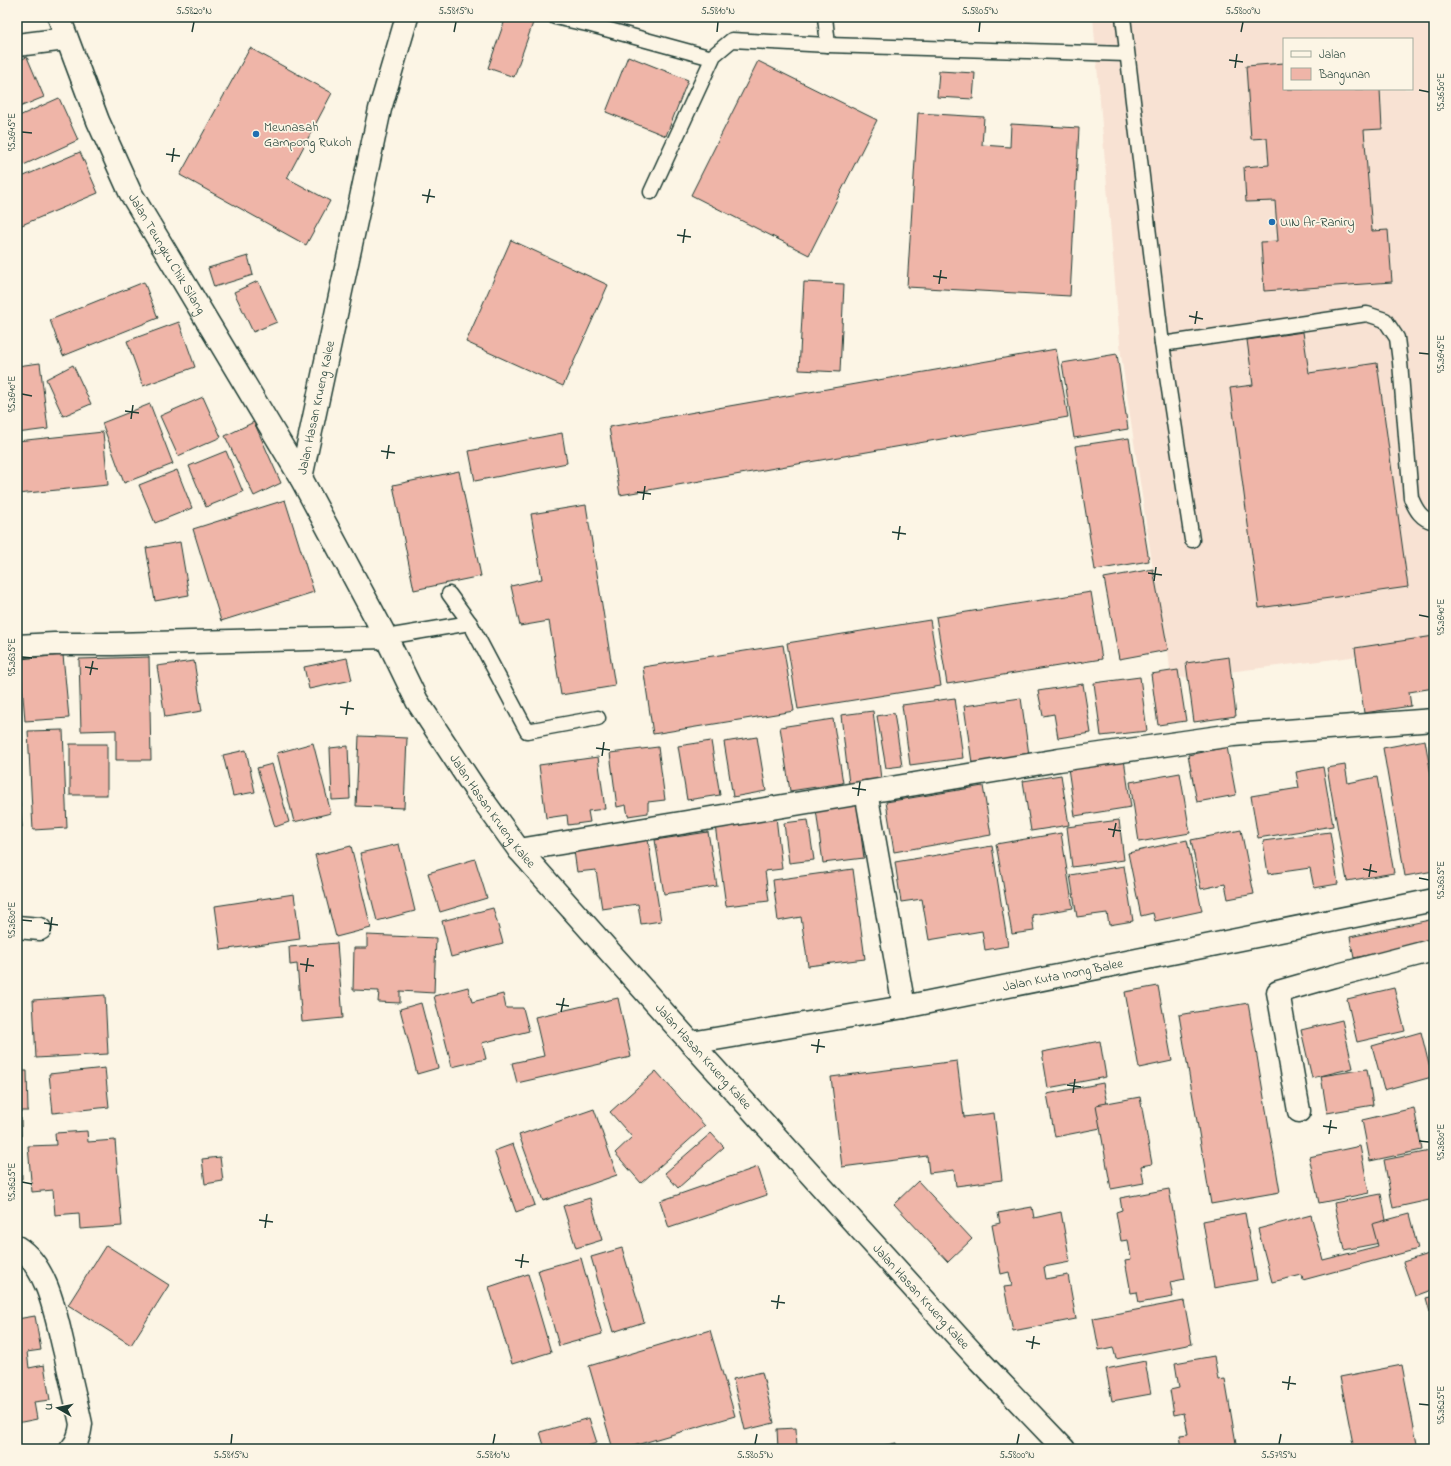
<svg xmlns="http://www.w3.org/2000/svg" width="1451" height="1466" viewBox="0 0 1451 1466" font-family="'Indie Flower',sans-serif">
	<rect width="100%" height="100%" fill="#fcf5e5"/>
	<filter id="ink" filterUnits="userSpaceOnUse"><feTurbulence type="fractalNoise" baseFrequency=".025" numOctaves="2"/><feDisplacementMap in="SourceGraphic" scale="8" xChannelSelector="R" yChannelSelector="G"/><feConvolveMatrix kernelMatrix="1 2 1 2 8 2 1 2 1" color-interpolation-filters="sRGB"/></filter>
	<g filter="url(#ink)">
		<path fill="#f8e2d3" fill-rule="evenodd" d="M1093,17h341v630l-263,32 -3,-29 -15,-81 -32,-214zM1284,39h128v50h-128z"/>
		<g fill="#efb5a8" stroke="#1f3d34">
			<polygon points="506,17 525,17 534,20 514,77 488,68"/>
			<polygon points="250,48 332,93 287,178 330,201 306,245 180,175"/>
			<polygon points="628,56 688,80 666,136 606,112"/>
			<polygon points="27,57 44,97 17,108 17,61"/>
			<polygon points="758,61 877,120 809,255 691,195"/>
			<polygon points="1284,63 1284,89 1380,89 1382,129 1364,130 1372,231 1388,230 1392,282 1264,291 1261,242 1278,241 1275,201 1246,202 1244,167 1269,165 1267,138 1251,139 1246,66"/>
			<polygon points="939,71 975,73 973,99 937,97"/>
			<polygon points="59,98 78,140 17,168 17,117"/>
			<polygon points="918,113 984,117 982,145 1010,147 1011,124 1079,128 1070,296 907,287"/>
			<polygon points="80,152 98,193 17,227 17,179"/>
			<polygon points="511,240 608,285 563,386 466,342"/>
			<polygon points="248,256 253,275 214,287 208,268"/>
			<polygon points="258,281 277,322 253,332 234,292"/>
			<polygon points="144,282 158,318 63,356 50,320"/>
			<polygon points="804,282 844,284 840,372 799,370"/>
			<polygon points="179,322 195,367 143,386 127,341"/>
			<polygon points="1303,332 1309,373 1377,363 1408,587 1259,608 1230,388 1253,385 1247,340"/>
			<polygon points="1056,349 1068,417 620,495 609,427"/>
			<polygon points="1117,354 1128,429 1074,438 1062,363"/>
			<polygon points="40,363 48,429 17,433 17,366"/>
			<polygon points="73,365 91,404 63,416 46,379"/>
			<polygon points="203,397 221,437 178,456 160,416"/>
			<polygon points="150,404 173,464 124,483 102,423"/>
			<polygon points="254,422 281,483 254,496 225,436"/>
			<polygon points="103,432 108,485 17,494 17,441"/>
			<polygon points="562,433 567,463 475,481 469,451"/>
			<polygon points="1129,438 1149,561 1095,570 1075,446"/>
			<polygon points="226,451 243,492 206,507 189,466"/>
			<polygon points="177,470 192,508 155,523 139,485"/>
			<polygon points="459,471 481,576 414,590 393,485"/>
			<polygon points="285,500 314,592 221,621 193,529"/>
			<polygon points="586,505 615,686 561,695 549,621 520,626 511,586 542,579 531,514"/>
			<polygon points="180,542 189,595 155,601 146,548"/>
			<polygon points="1153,569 1168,650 1119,659 1104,578"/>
			<polygon points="1091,592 1102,659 947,684 936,617"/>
			<polygon points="930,620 941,686 798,709 787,643"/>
			<polygon points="1434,636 1434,688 1409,692 1411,706 1364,713 1355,648"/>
			<polygon points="783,645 794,711 653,734 643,667"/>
			<polygon points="63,655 69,718 25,721 20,659"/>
			<polygon points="149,657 151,760 116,760 116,730 81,731 79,659"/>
			<polygon points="1229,657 1236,716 1194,722 1186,663"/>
			<polygon points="347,658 352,680 309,689 304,667"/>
			<polygon points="194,661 202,711 165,717 157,666"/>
			<polygon points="1178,670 1186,721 1158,725 1151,674"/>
			<polygon points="1140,677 1147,731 1101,736 1094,683"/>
			<polygon points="1083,684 1091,733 1058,738 1054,714 1043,716 1038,691"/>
			<polygon points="955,698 963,758 910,765 902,705"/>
			<polygon points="1021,698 1029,755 972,763 964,706"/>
			<polygon points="873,711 881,779 849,784 841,715"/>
			<polygon points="894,713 902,766 886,768 877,716"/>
			<polygon points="833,719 843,783 790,791 780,727"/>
			<polygon points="63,730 67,828 33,830 28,731"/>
			<polygon points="359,736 407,738 404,808 356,806"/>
			<polygon points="757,737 766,791 733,797 724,742"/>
			<polygon points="1425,740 1434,792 1434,871 1405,876 1383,748"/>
			<polygon points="711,741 720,795 687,800 678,746"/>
			<polygon points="313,743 331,813 294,822 277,753"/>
			<rect x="70" y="744" width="37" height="51"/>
			<polygon points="348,746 350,799 332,800 330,748"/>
			<polygon points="658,747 665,800 648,802 648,813 628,816 626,805 617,807 610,753"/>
			<polygon points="1227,747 1236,795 1197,802 1188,755"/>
			<polygon points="246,750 255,792 233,796 223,755"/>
			<polygon points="598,757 605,809 588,811 590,822 568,825 567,815 546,818 539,765"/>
			<polygon points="1124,759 1131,807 1075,816 1068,768"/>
			<polygon points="272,764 289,822 275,827 257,768"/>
			<polygon points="1345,765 1348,783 1377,777 1394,873 1347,881 1327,768"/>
			<polygon points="1323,767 1333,826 1258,838 1251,796 1299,788 1296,772"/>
			<polygon points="1180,773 1190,833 1139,842 1130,782"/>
			<polygon points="17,774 22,827 17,827"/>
			<polygon points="1061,775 1069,825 1031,831 1023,781"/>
			<polygon points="983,786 991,835 894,852 886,802"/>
			<polygon points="857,804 864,858 823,863 816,809"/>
			<polygon points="776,817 782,869 765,871 769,901 726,906 715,825"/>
			<polygon points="808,820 814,860 789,863 784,823"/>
			<polygon points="1119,820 1124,860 1072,867 1067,827"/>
			<polygon points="1241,830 1254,894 1228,899 1225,884 1201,889 1191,840"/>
			<polygon points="708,832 717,886 664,894 655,840"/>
			<polygon points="1330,832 1338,884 1314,888 1310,868 1268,874 1263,841"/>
			<polygon points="1061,833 1073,908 1032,915 1034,931 1012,934 996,844"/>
			<polygon points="648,840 661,921 641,924 638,904 602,909 596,870 577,872 574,851"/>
			<polygon points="1187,840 1202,911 1155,921 1153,913 1141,916 1128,853"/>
			<polygon points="399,844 415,911 377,921 360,853"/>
			<polygon points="351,846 371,928 336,937 315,855"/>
			<polygon points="992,846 1008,946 985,950 982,931 929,940 922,899 901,902 895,862"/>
			<polygon points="475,859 487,898 440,912 428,873"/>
			<polygon points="1124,866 1133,921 1109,925 1107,913 1077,917 1070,875"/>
			<polygon points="853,869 865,959 808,966 801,917 778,921 773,880"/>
			<polygon points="294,894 300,939 221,950 215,906"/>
			<polygon points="493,908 503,943 451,957 442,921"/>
			<polygon points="1434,919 1434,941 1354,958 1350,937"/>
			<polygon points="367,935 436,938 434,993 400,991 400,1003 378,1002 379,991 353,990 354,948 367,948"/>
			<polygon points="337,943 343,1018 302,1022 297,964 290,965 289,947"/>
			<polygon points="1158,986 1172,1061 1139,1068 1125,992"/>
			<polygon points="468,987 472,1002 503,994 506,1008 523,1008 529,1031 482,1043 486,1059 452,1067 434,996"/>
			<polygon points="1394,988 1405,1031 1357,1042 1347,999"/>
			<polygon points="105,995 108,1054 36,1058 33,1000"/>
			<polygon points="618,998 631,1057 517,1083 512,1063 544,1056 535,1017"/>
			<polygon points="421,1003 438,1068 417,1074 400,1009"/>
			<polygon points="1248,1003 1280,1192 1211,1204 1179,1015"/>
			<polygon points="1342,1020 1353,1068 1312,1078 1301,1030"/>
			<polygon points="1421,1032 1432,1077 1384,1090 1372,1046"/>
			<polygon points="1100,1041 1106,1077 1048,1088 1042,1052"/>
			<polygon points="957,1061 964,1117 994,1113 1002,1180 956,1186 954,1170 929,1173 927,1156 842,1167 831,1077"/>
			<polygon points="105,1068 109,1107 53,1113 49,1074"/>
			<polygon points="1367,1069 1373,1105 1327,1113 1321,1076"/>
			<polygon points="17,1071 27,1071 28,1111 17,1111"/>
			<polygon points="656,1071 705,1126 641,1183 615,1153 632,1137 610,1112"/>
			<polygon points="1103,1083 1111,1126 1055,1137 1047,1094"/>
			<polygon points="1140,1097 1152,1164 1141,1166 1144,1183 1111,1189 1096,1105"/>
			<polygon points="1414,1108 1422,1150 1370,1161 1362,1120"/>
			<polygon points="594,1109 617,1175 543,1201 519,1135"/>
			<polygon points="17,1118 21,1118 22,1179 17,1179"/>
			<polygon points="87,1131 88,1142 115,1140 122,1226 80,1229 79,1213 55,1215 53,1190 32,1192 28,1146 56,1145 55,1133"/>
			<polygon points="711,1133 724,1147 678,1188 665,1173"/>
			<polygon points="513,1144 535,1205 516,1212 494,1151"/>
			<polygon points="1360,1146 1369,1193 1319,1203 1309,1157"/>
			<polygon points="1430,1151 1434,1171 1434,1199 1393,1208 1384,1160"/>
			<polygon points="220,1157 223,1181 205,1184 202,1159"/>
			<polygon points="758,1167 767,1195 669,1228 660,1201"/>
			<polygon points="918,1181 972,1239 948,1262 894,1204"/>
			<polygon points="1169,1189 1185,1279 1170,1282 1173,1297 1139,1303 1137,1292 1131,1293 1125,1260 1131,1259 1128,1240 1121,1241 1116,1212 1122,1210 1120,1198"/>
			<polygon points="1381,1194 1390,1241 1344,1250 1334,1203"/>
			<polygon points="590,1198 602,1240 576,1248 563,1206"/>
			<polygon points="1032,1207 1034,1218 1061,1212 1070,1262 1044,1267 1046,1279 1068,1275 1076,1319 1013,1331 1004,1287 1012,1286 1009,1272 1001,1274 992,1225 1000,1223 998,1213"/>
			<polygon points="1245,1213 1257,1280 1214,1288 1203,1221"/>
			<polygon points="1409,1214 1418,1249 1303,1280 1302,1275 1272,1282 1258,1229 1311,1215 1323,1260 1378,1246 1372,1224"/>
			<polygon points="106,1245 169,1285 131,1345 68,1305"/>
			<polygon points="622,1248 644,1322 613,1332 591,1257"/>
			<polygon points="1434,1252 1434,1289 1415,1296 1403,1262"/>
			<polygon points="581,1258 602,1334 559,1346 538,1270"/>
			<polygon points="528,1274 551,1352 512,1364 489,1287"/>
			<polygon points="1434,1296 1434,1326 1426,1298"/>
			<polygon points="1184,1301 1192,1344 1116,1359 1113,1347 1099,1350 1093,1318"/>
			<polygon points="35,1316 41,1350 27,1352 29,1368 44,1365 50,1400 34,1402 37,1419 17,1423 17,1319"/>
			<polygon points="710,1330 735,1416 623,1449 613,1449 589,1366"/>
			<polygon points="1214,1356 1218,1380 1225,1379 1237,1449 1182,1449 1180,1435 1188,1434 1184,1413 1174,1415 1170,1390 1179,1388 1175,1363"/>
			<polygon points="1145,1361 1151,1394 1112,1401 1106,1369"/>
			<polygon points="1402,1365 1418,1449 1354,1449 1340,1377"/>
			<polygon points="762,1372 774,1423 745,1430 733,1379"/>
			<polygon points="589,1418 597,1443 578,1449 545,1449 540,1432"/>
			<polygon points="796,1428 797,1448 778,1449 777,1429"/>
			<polygon points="896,1443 897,1449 868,1449"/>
			<polygon points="511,1445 511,1449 490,1449 490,1447"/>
		</g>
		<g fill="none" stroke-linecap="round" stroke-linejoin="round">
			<g stroke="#1f3d34" stroke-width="17">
				<g id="lane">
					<polyline points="555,17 591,25 712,58"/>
					<polyline points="825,17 828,45"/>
					<polyline points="1123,17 1162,344 1192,540"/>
					<polyline points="651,192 714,55 732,40 828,45 1126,54"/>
					<path d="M1162,344l205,-30 18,6 12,18 3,24 11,136c5,12 10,21 23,24"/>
					<polyline points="449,594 470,623 527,731 598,718"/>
					<polyline points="386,637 470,623"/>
				</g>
			</g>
			<g stroke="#1f3d34" stroke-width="25">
				<g id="street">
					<polyline points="17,45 66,39"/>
					<path id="s1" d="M301,478l79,-369 27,-92"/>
					<polyline points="17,646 54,644 113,644 386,637"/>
					<polyline points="866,792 904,1007"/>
					<polyline points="519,850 1059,760 1233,735 1434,720"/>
					<polyline points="17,927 40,929"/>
					<path id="s2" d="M691,1043l213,-36 530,-107"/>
					<polyline points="1299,1111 1278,992 1334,976 1434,950"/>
					<path d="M17,1247c32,20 39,71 48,106 5,24 11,47 16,71 -1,10 -3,18 -10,25"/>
				</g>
			</g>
			<g stroke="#1f3d34" stroke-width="25">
				<g id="secondary">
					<path id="s3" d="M59,17l39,104 32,71 171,286 85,159 31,64 58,88 44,61 172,193 288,317 85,89"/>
				</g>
			</g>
			<use href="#lane" stroke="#fcf5e5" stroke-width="14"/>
			<use href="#street" stroke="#fcf5e5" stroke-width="22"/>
			<use href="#secondary" stroke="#fcf5e5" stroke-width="22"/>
		</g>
	</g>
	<path fill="none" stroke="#1f3d34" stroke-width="1.5" d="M192,32l2,-10M454,32l2,-10M717,32l1,-10M979,32l1,-10M1241,32l2,-10M1229,60l14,2M1235,68l2,-14M1419,90l10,2M22,132l10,1M166,154l14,2M172,162l2,-14M422,195l13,2M427,203l3,-14M677,235l14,2M683,243l2,-14M933,276l14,2M939,284l2,-14M1189,316l14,3M1195,324l2,-13M1419,353l10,1M22,394l10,2M125,411l14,2M131,419l2,-14M381,451l14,2M387,459l2,-14M637,492l14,2M643,500l2,-14M892,532l14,2M898,540l2,-14M1148,573l14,2M1154,581l2,-14M1419,615l10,2M22,657l10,1M85,667l13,2M90,675l3,-14M340,707l14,2M346,715l2,-14M596,748l14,2M602,756l2,-14M852,788l14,2M858,796l2,-14M1108,829l13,2M1113,837l3,-14M1363,869l14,3M1369,877l2,-13M1419,878l10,2M22,920l10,1M44,923l14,2M50,931l2,-14M300,964l14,2M306,972l2,-14M556,1004l13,2M561,1012l3,-14M811,1045l14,2M817,1053l2,-14M1067,1085l14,2M1073,1093l2,-14M1323,1126l14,2M1329,1134l2,-14M1419,1141l10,1M22,1182l10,2M259,1220l14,2M265,1228l2,-14M515,1260l14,2M521,1268l2,-14M771,1301l14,2M777,1309l2,-14M1026,1341l14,3M1032,1349l2,-13M1282,1382l14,2M1288,1390l2,-14M1419,1404l10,1M231,1444l1,-10M493,1444l2,-10M755,1444l2,-10M1017,1444l2,-10M1279,1444l2,-10"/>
	<g fill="#1f6fb2" stroke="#fcf5e5" stroke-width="1.5">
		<circle cx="256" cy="134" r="4"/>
		<circle cx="1272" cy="222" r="4"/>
	</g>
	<g text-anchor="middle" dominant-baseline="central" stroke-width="3.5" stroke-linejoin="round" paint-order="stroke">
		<g font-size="13" fill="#1f3d34" stroke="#fcf5e5" text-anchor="start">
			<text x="264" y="127">Meunasah<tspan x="264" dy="15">Gampong Rukoh</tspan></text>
			<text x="1280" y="222">UIN Ar-Raniry</text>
		</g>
		<g font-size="13" fill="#1f3d34" stroke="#fcf5e5">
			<text stroke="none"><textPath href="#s3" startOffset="261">Jalan Teungku Chik Silang</textPath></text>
			<text stroke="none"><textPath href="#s1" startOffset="72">Jalan Hasan Krueng Kalee</textPath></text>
			<text stroke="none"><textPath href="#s3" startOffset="907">Jalan Hasan Krueng Kalee</textPath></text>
			<text stroke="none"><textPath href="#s2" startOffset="378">Jalan Kuta Inong Balee</textPath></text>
			<text stroke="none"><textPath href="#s3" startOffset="1231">Jalan Hasan Krueng Kalee</textPath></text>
			<text stroke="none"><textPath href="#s3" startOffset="1555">Jalan Hasan Krueng Kalee</textPath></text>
		</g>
	</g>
	<rect width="1451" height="1466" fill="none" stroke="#fcf5e5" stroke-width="44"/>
	<rect x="1283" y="38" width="130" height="52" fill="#fcf5e5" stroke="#a4ab9e"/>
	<rect x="1291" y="51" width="20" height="6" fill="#fcf5e5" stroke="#a4ab9e"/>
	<text x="1319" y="58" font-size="12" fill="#1f3d34">Jalan</text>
	<rect x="1291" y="68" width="20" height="12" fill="#efb5a8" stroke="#a4ab9e"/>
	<text x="1319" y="78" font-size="12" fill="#1f3d34">Bangunan</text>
	<g transform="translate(58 1408) rotate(279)" stroke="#fcf5e5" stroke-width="3" paint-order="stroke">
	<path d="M0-3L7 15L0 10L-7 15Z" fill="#1f3d34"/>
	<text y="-6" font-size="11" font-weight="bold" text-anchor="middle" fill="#1f3d34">U</text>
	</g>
	<rect x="22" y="22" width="1407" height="1422" fill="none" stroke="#1f3d34" stroke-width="1.5"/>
	<g font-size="10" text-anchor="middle" fill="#1f3d34">
		<text x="194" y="14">5.5820°N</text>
		<text x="456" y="14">5.5815°N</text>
		<text x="718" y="14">5.5810°N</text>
		<text x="980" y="14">5.5805°N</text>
		<text x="1243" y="14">5.5800°N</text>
		<text transform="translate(1440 92) rotate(-90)" y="4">95.3650°E</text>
		<text transform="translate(11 132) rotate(-90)" y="4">95.3645°E</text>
		<text transform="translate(1440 354) rotate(-90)" y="4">95.3645°E</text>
		<text transform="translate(11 394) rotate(-90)" y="4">95.3640°E</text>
		<text transform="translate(1440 617) rotate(-90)" y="4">95.3640°E</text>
		<text transform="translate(11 657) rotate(-90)" y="4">95.3635°E</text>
		<text transform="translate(1440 880) rotate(-90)" y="4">95.3635°E</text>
		<text transform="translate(11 920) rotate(-90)" y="4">95.3630°E</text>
		<text transform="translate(1440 1142) rotate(-90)" y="4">95.3630°E</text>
		<text transform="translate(11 1182) rotate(-90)" y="4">95.3625°E</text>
		<text transform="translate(1440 1405) rotate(-90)" y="4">95.3625°E</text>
		<text x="231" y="1458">5.5815°N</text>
		<text x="493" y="1458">5.5810°N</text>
		<text x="755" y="1458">5.5805°N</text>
		<text x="1017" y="1458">5.5800°N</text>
		<text x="1279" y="1458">5.5795°N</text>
	</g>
</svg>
